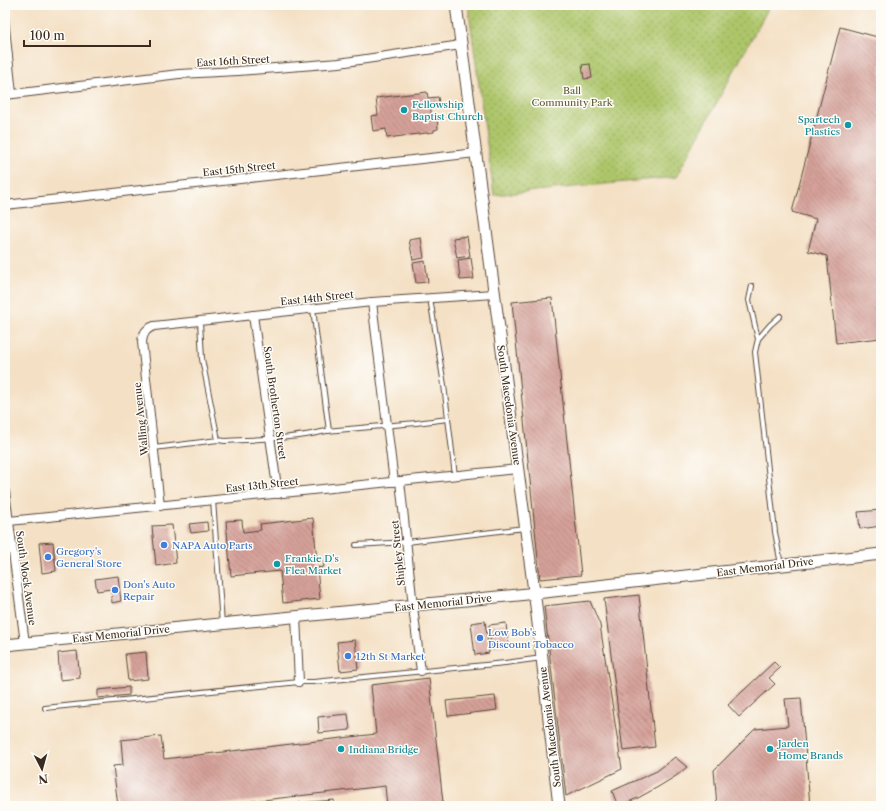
<svg xmlns="http://www.w3.org/2000/svg" width="886" height="811" viewBox="0 0 886 811" font-family="'Libre Caslon Text',serif">
	<defs>
		<pattern id="park-dots" width="8" height="8" patternUnits="userSpaceOnUse"><rect width="8" height="8" fill="#aec66a"/><path d="M2 2h.1M6 6h.1" fill="none" stroke="#8fa157" stroke-width="1.8" stroke-linecap="round"/></pattern>
		<pattern id="building-back-hatch" width="6" height="6" patternUnits="userSpaceOnUse"><rect width="6" height="6" fill="#d5a19a"/><path d="M-1 5l2 2M0 0l6 6M5-1l2 2" fill="none" stroke="#ae837d"/></pattern>
	</defs>
	<rect width="100%" height="100%" fill="#fdfcf7"/>
	<filter id="ink" filterUnits="userSpaceOnUse"><feTurbulence type="fractalNoise" baseFrequency=".025" numOctaves="2"/><feDisplacementMap in="SourceGraphic" scale="8" xChannelSelector="R" yChannelSelector="G"/><feConvolveMatrix kernelMatrix="1 2 1 2 8 2 1 2 1" color-interpolation-filters="sRGB"/></filter>
	<filter id="wash" filterUnits="userSpaceOnUse"><feTurbulence type="fractalNoise" baseFrequency=".012" numOctaves="4" result="noise"/><feDisplacementMap in="SourceGraphic" scale="16" xChannelSelector="R" yChannelSelector="G"/><feGaussianBlur stdDeviation="0.9" result="paint"/><feColorMatrix in="noise" values="0 0 0 0 0 0 0 0 0 0 0 0 0 0 0 0 0 1.4 0 .05"/><feComposite in="paint" operator="in"/></filter>
	<g filter="url(#wash)">
		<rect width="100%" height="100%" fill="#f4e0c4"/>
		<polygon fill="url(#park-dots)" stroke="#747844" points="468,5 770,5 676,177 494,195"/>
		<g id="blocks">
			<g fill="url(#building-back-hatch)">
				<polygon points="840,27 881,38 881,338 836,343 827,256 808,251 816,219 792,212"/>
				<polygon points="590,64 592,78 584,79 582,65"/>
				<polygon points="427,92 428,98 438,97 439,103 430,104 432,118 437,117 438,129 434,130 434,132 387,138 386,129 373,131 371,116 378,115 376,98"/>
				<polygon points="467,236 470,256 457,258 453,238"/>
				<polygon points="421,238 424,258 413,260 409,240"/>
				<polygon points="471,258 474,279 460,280 458,260"/>
				<polygon points="425,261 428,282 416,283 413,263"/>
				<polygon points="552,298 581,575 540,579 512,302"/>
				<polygon points="881,510 881,526 860,529 858,512"/>
				<polygon points="313,518 317,561 323,560 324,567 317,568 320,599 283,603 280,571 231,576 226,521 242,520 243,532 261,530 260,524"/>
				<polygon points="207,522 208,531 191,533 189,524"/>
				<polygon points="172,525 176,563 156,566 152,526"/>
				<polygon points="53,542 56,571 42,573 39,543"/>
				<polygon points="118,576 121,601 112,603 111,589 97,591 95,579"/>
				<polygon points="639,595 655,747 623,751 604,599"/>
				<polygon points="590,601 600,625 622,769 566,796 544,606"/>
				<polygon points="485,621 489,653 475,655 471,623"/>
				<polygon points="506,623 508,645 491,647 489,625"/>
				<polygon points="355,640 358,669 340,671 337,642"/>
				<polygon points="77,651 80,678 60,680 58,653"/>
				<polygon points="146,652 148,679 128,681 125,654"/>
				<polygon points="774,662 780,668 769,678 775,684 739,717 728,705"/>
				<polygon points="429,678 443,802 411,806 387,806 385,786 211,806 118,806 113,766 123,765 121,740 161,736 164,759 376,734 371,685"/>
				<polygon points="129,687 129,695 98,698 98,690"/>
				<polygon points="495,696 497,710 448,716 446,701"/>
				<polygon points="801,698 810,806 717,806 714,770 755,729 788,726 785,699"/>
				<polygon points="348,714 350,730 319,733 318,717"/>
				<polygon points="675,757 687,767 676,776 658,787 638,798 618,806 612,791 657,771"/>
				<polygon points="334,800 335,806 299,806 299,803"/>
			</g>
		</g>
	</g>
	<g filter="url(#ink)">
		<use href="#blocks" fill-opacity="0" stroke="#574537" stroke-width="1"/>
		<g fill="none" stroke-linecap="round" stroke-linejoin="round">
			<g stroke="#574537" stroke-width="6">
				<g id="lane">
					<polyline points="5,9 14,94"/>
					<polyline points="752,286 749,300 758,339"/>
					<polyline points="430,298 444,385 455,476"/>
					<polyline points="313,309 329,431"/>
					<polyline points="780,316 770,325 758,339 755,352 775,532 781,565"/>
					<polyline points="200,321 202,359 218,440"/>
					<path d="M154,448l64,-8 7,1c33,-2 68,-2 101,-10l90,-8 32,-4"/>
					<polyline points="213,500 222,624"/>
					<polyline points="356,545 407,542 525,528"/>
					<polyline points="45,708 299,682 314,682 505,663 542,658"/>
				</g>
			</g>
			<g stroke="#574537" stroke-width="10">
				<g id="street">
					<polyline points="5,95 179,74 238,71 339,63 461,45"/>
					<polyline points="5,205 476,153"/>
					<polyline points="372,302 394,482"/>
					<polyline points="253,315 278,494"/>
					<path d="M400,481c7,63 12,127 21,190"/>
					<polyline points="5,492 25,643"/>
					<path d="M160,506l-18,-164c1,-9 4,-13 12,-16l218,-24 122,-8"/>
					<polyline points="9,521 518,469"/>
					<polyline points="296,616 299,682"/>
				</g>
			</g>
			<g stroke="#574537" stroke-width="13">
				<g id="secondary">
					<polyline points="456,5 536,606 559,806"/>
					<polyline points="5,645 518,595 881,554"/>
				</g>
			</g>
			<use href="#lane" stroke="#fff" stroke-width="4"/>
			<use href="#street" stroke="#fff" stroke-width="8"/>
			<use href="#secondary" stroke="#fff" stroke-width="11"/>
		</g>
	</g>
	<g fill="#0f9aa8" stroke="#fdfcf7" stroke-width="1.5">
		<circle cx="404" cy="110" r="4"/>
		<circle cx="848" cy="125" r="4"/>
		<circle cx="277" cy="564" r="4"/>
		<circle cx="341" cy="749" r="4"/>
		<circle cx="770" cy="749" r="4"/>
	</g>
	<g fill="#3f7fe0" stroke="#fdfcf7" stroke-width="1.5">
		<circle cx="164" cy="545" r="4"/>
		<circle cx="48" cy="557" r="4"/>
		<circle cx="115" cy="590" r="4"/>
		<circle cx="480" cy="638" r="4"/>
		<circle cx="348" cy="656" r="4"/>
	</g>
	<g text-anchor="middle" dominant-baseline="central" stroke-width="3" stroke-linejoin="round" paint-order="stroke">
		<g font-size="10" fill="#3b2a1e" stroke="#fdfcf7">
			<text transform="translate(233 61) rotate(-3)">East 16th Street</text>
			<text transform="translate(239 169) rotate(-6)">East 15th Street</text>
			<text transform="translate(317 298) rotate(-6)">East 14th Street</text>
			<text transform="translate(275 403) rotate(82)">South Brotherton Street</text>
			<text transform="translate(509 405) rotate(82)">South Macedonia Avenue</text>
			<text transform="translate(141 419) rotate(-96)">Walling Avenue</text>
			<text transform="translate(262 485) rotate(-6)">East 13th Street</text>
			<text transform="translate(398 553) rotate(-96)">Shipley Street</text>
			<text transform="translate(765 567) rotate(-7)">East Memorial Drive</text>
			<text transform="translate(26 578) rotate(82)">South Mock Avenue</text>
			<text transform="translate(443 603) rotate(-6)">East Memorial Drive</text>
			<text transform="translate(121 634) rotate(-6)">East Memorial Drive</text>
			<text transform="translate(550 727) rotate(-97)">South Macedonia Avenue</text>
		</g>
		<g font-size="10" fill="#5e5935" stroke="#fdfcf7">
			<text x="572" y="90">Ball<tspan x="572" dy="12">Community Park</tspan></text>
		</g>
		<g font-size="10" fill="#0d838f" stroke="#fdfcf7" text-anchor="start">
			<text x="412" y="104">Fellowship<tspan x="412" dy="12">Baptist Church</tspan></text>
			<text x="840" y="119" text-anchor="end">Spartech<tspan x="840" dy="12">Plastics</tspan></text>
			<text x="285" y="558">Frankie D's<tspan x="285" dy="12">Flea Market</tspan></text>
			<text x="778" y="743">Jarden<tspan x="778" dy="12">Home Brands</tspan></text>
			<text x="349" y="749">Indiana Bridge</text>
		</g>
		<g font-size="10" fill="#366cbe" stroke="#fdfcf7" text-anchor="start">
			<text x="172" y="545">NAPA Auto Parts</text>
			<text x="56" y="551">Gregory's<tspan x="56" dy="12">General Store</tspan></text>
			<text x="123" y="584">Don's Auto<tspan x="123" dy="12">Repair</tspan></text>
			<text x="488" y="632">Low Bob's<tspan x="488" dy="12">Discount Tobacco</tspan></text>
			<text x="356" y="656">12th St Market</text>
		</g>
	</g>
	<rect width="886" height="811" fill="none" stroke="#fdfcf7" stroke-width="20"/>
	<g transform="translate(42 769) rotate(174)" stroke="#fdfcf7" stroke-width="3" paint-order="stroke">
	<path d="M0-3L7 15L0 10L-7 15Z" fill="#3b2a1e"/>
	<text y="-6" font-size="11" font-weight="bold" text-anchor="middle" fill="#3b2a1e">N</text>
	</g>
	<path d="M24 40v6h126v-6" fill="none" stroke="#3b2a1e" stroke-width="2"/>
	<text x="30" y="40" font-size="12" fill="#3b2a1e" stroke="#fdfcf7" stroke-width="3" paint-order="stroke">100 m</text>
</svg>
